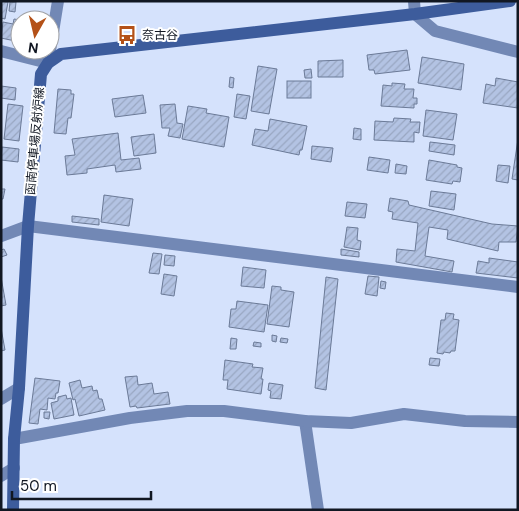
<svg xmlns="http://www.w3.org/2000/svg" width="519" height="511" viewBox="0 0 519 511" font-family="'DM Sans','Noto Sans JP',sans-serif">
	<defs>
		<pattern id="building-hatch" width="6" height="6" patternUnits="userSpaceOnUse" patternTransform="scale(1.25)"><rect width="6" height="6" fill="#b3c3e3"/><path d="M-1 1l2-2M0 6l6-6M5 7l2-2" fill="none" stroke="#99a7c2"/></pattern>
	</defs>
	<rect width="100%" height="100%" fill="#d5e2fc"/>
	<g fill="url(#building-hatch)" stroke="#6b7a97">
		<polygon points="1,1 8,2 5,19 1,18"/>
		<polygon points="10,2 16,2 15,12 9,11"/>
		<polygon points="14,19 20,20 20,42 1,38 3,22 13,24"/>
		<polygon points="407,50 410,70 375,74 374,70 369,70 367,55"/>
		<polygon points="422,57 464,64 461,90 418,83"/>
		<polygon points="343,60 343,77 318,77 318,61"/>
		<polygon points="258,66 277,69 269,114 251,111"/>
		<polygon points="311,69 312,78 305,78 304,70"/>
		<polygon points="230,77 234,78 233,88 229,87"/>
		<polygon points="496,78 518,82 518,108 483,103 486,84 495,86"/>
		<rect x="287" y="81" width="24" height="17"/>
		<polygon points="392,83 405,84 404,89 414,89 413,98 417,98 417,104 414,104 414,108 381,106 383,85 392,86"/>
		<polygon points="1,86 16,88 15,100 1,98"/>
		<polygon points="58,89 71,90 71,94 74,94 71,118 68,118 66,134 54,133"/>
		<polygon points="237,94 250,96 246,119 234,117"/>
		<polygon points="143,95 146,113 115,117 112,99"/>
		<polygon points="8,104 23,106 19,141 4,139"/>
		<polygon points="175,104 177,123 183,124 180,138 168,136 170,128 162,128 160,105"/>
		<polygon points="188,106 207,109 206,113 229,117 224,147 182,139"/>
		<polygon points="426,110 457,114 453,140 423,136"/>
		<polygon points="394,118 411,119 410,122 420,122 419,133 414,132 414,142 374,140 375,121 393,122"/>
		<polygon points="270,119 307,126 302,150 300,150 299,155 252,145 255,129 268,131"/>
		<polygon points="354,128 361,129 361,140 353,139"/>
		<polygon points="118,133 121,160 139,158 141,169 116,172 115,165 87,169 87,173 67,175 65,156 75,155 72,139"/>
		<polygon points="154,134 156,153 134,156 131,137"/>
		<polygon points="518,139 518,180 512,179"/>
		<polygon points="430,142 455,145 454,155 429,151"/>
		<polygon points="312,146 333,148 331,162 311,159"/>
		<polygon points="2,147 19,149 18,162 1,160"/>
		<polygon points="369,157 390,160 388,173 367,170"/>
		<polygon points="429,160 457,165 457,167 462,168 460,182 453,181 452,184 426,180"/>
		<polygon points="396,164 407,166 406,174 395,173"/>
		<polygon points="498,165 510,166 508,183 496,181"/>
		<polygon points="1,189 5,189 3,199 1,199"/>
		<polygon points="431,191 456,194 454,210 429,206"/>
		<polygon points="104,195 133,199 129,226 101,222"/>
		<polygon points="390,198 408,201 409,205 492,224 518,226 516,242 499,242 498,251 447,239 448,230 429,227 425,256 454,261 452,272 396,262 397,249 415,251 418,223 392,219 393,212 388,211"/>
		<polygon points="347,202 367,204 365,218 345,216"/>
		<polygon points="72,216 99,219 99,225 72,222"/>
		<polygon points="347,227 358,228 357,240 361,241 360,250 344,247"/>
		<polygon points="4,249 7,255 1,257 1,250"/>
		<polygon points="341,249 359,252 359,257 341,255"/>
		<polygon points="153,253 162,254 159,274 149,273"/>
		<polygon points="165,255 175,256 174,266 164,265"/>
		<polygon points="489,258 518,262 518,278 476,273 478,261 489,263"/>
		<polygon points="243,267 266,270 264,288 241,286"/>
		<polygon points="164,274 177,276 174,296 161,294"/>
		<polygon points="368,276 379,277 377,296 365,294"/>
		<polygon points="1,277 6,305 1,306"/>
		<polygon points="326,277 338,279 326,390 315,388"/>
		<polygon points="381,281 386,282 385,289 380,288"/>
		<polygon points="272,286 281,287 281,290 294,292 289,327 267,324"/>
		<polygon points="237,301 268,305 264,332 229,327 231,309 236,309"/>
		<polygon points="446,313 454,314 453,319 459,320 455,351 451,351 450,353 444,352 443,354 437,353 441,320 445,320"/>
		<polygon points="1,328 5,350 1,351"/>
		<polygon points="272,335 277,336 276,342 272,341"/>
		<polygon points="231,338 237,339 236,349 230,349"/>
		<polygon points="281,338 288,339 287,343 280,342"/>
		<polygon points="254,342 261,343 261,347 253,346"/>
		<polygon points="430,358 440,359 439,366 429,365"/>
		<polygon points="225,360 253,364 252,367 263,368 261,379 263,379 261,394 227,389 228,380 223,380"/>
		<polygon points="137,376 138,385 152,383 154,394 168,392 170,404 137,408 136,406 130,407 125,377"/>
		<polygon points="35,378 60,381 58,393 56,393 55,399 48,398 47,410 40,409 38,424 29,423"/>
		<polygon points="80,380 82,388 92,386 93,391 97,390 99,399 102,399 105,410 79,416 75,399 73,400 69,383"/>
		<polygon points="269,383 283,385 281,399 270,398 271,391 268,390"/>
		<polygon points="66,395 67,399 71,398 74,415 54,419 51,403 58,401 58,397"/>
		<polygon points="44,412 50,412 49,419 44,418"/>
	</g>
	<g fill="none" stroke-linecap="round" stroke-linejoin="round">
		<g stroke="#7288b5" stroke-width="12">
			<polyline points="414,1 415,14 435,31 518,52"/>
			<polyline points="1,51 48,63 58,1"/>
			<polyline points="1,236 28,226 518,287"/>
			<polyline points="1,399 19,388"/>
			<polyline points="305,421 318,510"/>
			<polyline points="14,439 130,418 187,411 224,411 305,421 351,423 404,414 465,421 518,422"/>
			<polyline points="1,476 14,468"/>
		</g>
		<polyline stroke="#3d5c9c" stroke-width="12" points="13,510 14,439 19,388 28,226 41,74 48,63 61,54 415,14 510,1"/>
	</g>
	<defs>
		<g id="bus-bare" transform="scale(1.5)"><path d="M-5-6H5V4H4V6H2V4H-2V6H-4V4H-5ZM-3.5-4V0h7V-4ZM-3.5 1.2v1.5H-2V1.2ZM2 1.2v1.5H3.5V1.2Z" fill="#b45118" stroke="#fff" stroke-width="2.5" paint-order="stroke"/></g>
	</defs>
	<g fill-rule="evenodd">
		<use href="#bus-bare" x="127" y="35"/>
	</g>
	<g text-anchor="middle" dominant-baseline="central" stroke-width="4" stroke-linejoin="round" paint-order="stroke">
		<g font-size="12" fill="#111722" stroke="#fff" text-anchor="start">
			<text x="142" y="35">奈古谷</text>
		</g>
		<g font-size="12" fill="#111722" stroke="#fff">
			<text transform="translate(35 141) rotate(-85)">函南停車場反射炉線</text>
		</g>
	</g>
	<rect width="519" height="511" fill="none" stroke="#111722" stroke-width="5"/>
	<g transform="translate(35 35) rotate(188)"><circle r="24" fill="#ffffff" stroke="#a0a2a7"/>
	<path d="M0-4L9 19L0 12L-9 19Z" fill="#b45118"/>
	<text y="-8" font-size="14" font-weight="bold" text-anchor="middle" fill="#111722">N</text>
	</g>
	<path d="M12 491v8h139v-8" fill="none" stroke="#111722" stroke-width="2.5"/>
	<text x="20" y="491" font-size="15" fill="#111722" stroke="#ffffff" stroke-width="4" paint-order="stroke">50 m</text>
</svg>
